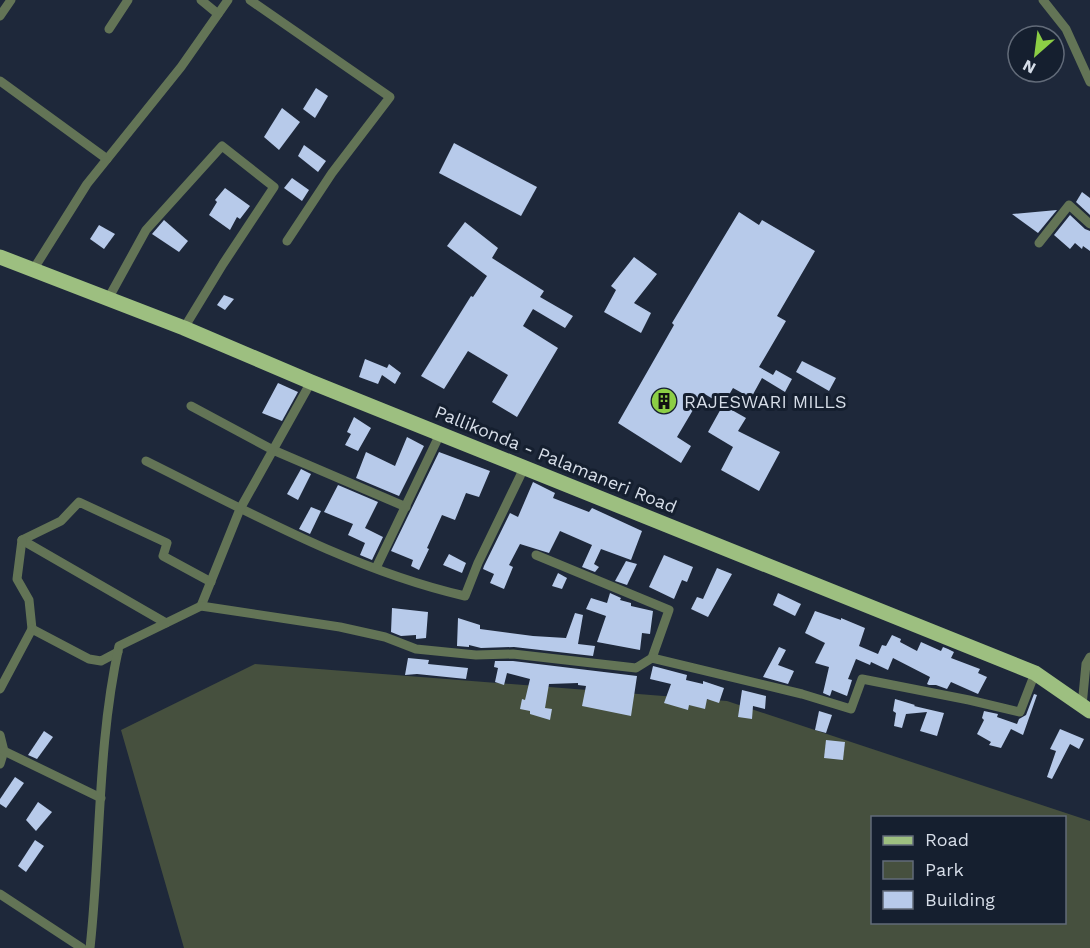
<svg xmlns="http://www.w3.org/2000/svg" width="1090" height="948" viewBox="0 0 1090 948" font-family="'Work Sans',sans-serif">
	<rect width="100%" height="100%" fill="#1e283a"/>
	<path fill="#46503e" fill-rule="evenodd" d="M255,664l472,37 363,120v127h-906l-63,-218zM872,818h192v104h-192z"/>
	<g fill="#b7caea">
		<polygon points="316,88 328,96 315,118 303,109"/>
		<polygon points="282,108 300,122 279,150 264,137"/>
		<polygon points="454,143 537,187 521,216 439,173"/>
		<polygon points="304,145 326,161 318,172 298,156"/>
		<polygon points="292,178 309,190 302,201 284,188"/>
		<polygon points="225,188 250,206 240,219 237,217 230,230 209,215 217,202 215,200"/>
		<polygon points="1082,192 1090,198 1090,215 1076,202"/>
		<polygon points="1057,210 1038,233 1012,214"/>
		<polygon points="739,212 759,225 762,220 815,251 777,316 786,321 759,367 773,375 776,370 792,379 785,392 762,378 751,398 733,388 723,405 703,393 677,437 691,446 681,463 618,423 674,325 672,323"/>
		<polygon points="1070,215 1085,229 1090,231 1090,251 1083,246 1082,249 1075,243 1070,249 1054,235"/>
		<polygon points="164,220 188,241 179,252 152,234"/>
		<polygon points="465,222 498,248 492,258 544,291 540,297 573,316 565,328 533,309 523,326 558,348 517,417 492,402 508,375 468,351 444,389 421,376 471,296 473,297 487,276 447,246"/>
		<polygon points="99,225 115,234 104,249 90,239"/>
		<polygon points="634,257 657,274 634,303 651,313 641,333 604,312 616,290 611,286"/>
		<polygon points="224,295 234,299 225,310 217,305"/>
		<polygon points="365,359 387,368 389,364 401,373 395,384 382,375 378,384 359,377"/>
		<polygon points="802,361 836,378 829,391 796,372"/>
		<polygon points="278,383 298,392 282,421 262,413"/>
		<polygon points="723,405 746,418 738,431 780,452 759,491 721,470 733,447 708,432"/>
		<polygon points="354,417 371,428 358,451 345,445 351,434 347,432"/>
		<polygon points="407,437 424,446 399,496 356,478 366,452 395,466"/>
		<polygon points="439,452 490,471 479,497 466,493 455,520 442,515 427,548 429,549 419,570 411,566 413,560 391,551"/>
		<polygon points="301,469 311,474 298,500 287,494"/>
		<polygon points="533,482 555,493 553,498 589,512 592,508 642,531 631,560 601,549 594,564 599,567 595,572 582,567 592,545 560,531 549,553 520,544 509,565 513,567 504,589 490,583 494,574 483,569 484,566 510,513 518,517"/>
		<polygon points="338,485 378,502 365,528 383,537 372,560 360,555 365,543 348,535 353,524 324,512"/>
		<polygon points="311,507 321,511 310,534 299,529"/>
		<polygon points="449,554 466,563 462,573 443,565"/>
		<polygon points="664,555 693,567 687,582 682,580 674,599 649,587"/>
		<polygon points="626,561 637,564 627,585 615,581"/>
		<polygon points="717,568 732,574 708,617 691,609 697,597 703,599"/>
		<polygon points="558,573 567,578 562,589 552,586"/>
		<polygon points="610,593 621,598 620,600 631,603 631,606 653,611 650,634 642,633 640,650 597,642 606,616 586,609 591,598 607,603"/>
		<polygon points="778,593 801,604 795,616 773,605"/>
		<polygon points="392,608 428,612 426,638 416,639 416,635 401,636 391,632"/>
		<polygon points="815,611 841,620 841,618 865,628 859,646 878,654 882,645 886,646 892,635 901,639 900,642 917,651 921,642 941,651 943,647 948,649 954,652 951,658 980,669 978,673 987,677 978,694 951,682 947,689 936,685 929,685 927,684 930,677 893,658 888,670 871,662 870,665 856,659 848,679 852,680 847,696 832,690 830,696 823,693 829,667 815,663 825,643 805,633"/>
		<polygon points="575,613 583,615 578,644 595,646 593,656 514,647 481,648 469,645 469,647 457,646 458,618 480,625 480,629 533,636 566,638"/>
		<polygon points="779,647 786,650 778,665 794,671 788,684 763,677"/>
		<polygon points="408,658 429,660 428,664 468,668 466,679 417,674 405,675"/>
		<polygon points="495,661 513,661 637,676 631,716 582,706 586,686 578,685 578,683 549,684 545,708 552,709 550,720 530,714 530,711 520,709 522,699 525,700 530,679 507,673 504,685 495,682 498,668 494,667"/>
		<polygon points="653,666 687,675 686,680 703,684 703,681 724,688 719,703 707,699 705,709 689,705 688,710 664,703 671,684 650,679"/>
		<polygon points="742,690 766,696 765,709 753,706 752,719 738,717"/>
		<polygon points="1034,694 1037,695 1023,735 1011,729 1001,748 989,745 991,742 977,734 984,720 982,718 984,711 998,714 997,717 1017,724 1019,719 1026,715"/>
		<polygon points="895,699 915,705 914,706 944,713 937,736 920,731 927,712 906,714 902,728 894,726 896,713 893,711"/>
		<polygon points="819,711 832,715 826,733 815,730"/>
		<polygon points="1060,729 1084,739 1079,749 1070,744 1052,779 1047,777 1056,751 1050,749"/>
		<polygon points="44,731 53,737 37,759 28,755"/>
		<polygon points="826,740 845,742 843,760 824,758"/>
		<polygon points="15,777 24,783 6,808 0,804 0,799"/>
		<polygon points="38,802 52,812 36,831 26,820"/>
		<polygon points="35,840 44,846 26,872 18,866"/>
	</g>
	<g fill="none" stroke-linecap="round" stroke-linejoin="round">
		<g stroke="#637456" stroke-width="9">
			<polyline points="201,0 218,14"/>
			<polyline points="250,0 390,97 332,173 287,241"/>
			<polyline points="1043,0 1066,29 1090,82"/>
			<polyline points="0,16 11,0"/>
			<polyline points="109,29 128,0"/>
			<polyline points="0,81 107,159"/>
			<polyline points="1039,243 1069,205 1090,224"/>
			<polyline points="33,270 87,184 181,67 228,0"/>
			<polyline points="108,299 146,230 222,146 274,187 223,264 184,328"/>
			<polyline points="191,406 273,450 406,507"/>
			<path d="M146,461c103,51 206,109 319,135l13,-33 46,-95"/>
			<polyline points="22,540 61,521 79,502 167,543 163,556 211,582"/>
			<polyline points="22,540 166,623"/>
			<polyline points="22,540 17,579 29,600 32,629"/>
			<polyline points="536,555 669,610 652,658"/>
			<polyline points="376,568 440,434"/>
			<polyline points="201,606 240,509 311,382"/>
			<polyline points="0,689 32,629 89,659 101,661 118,652"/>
			<polyline points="1082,706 1086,664 1090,657"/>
			<polyline points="0,735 4,751 0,764"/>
			<polyline points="4,751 101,798"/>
			<polyline points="0,894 82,948"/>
			<path d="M90,948c11,-100 7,-203 29,-302l82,-40 139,21 45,10 31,12 60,6 37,-1 123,14 16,-10 150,36 49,15 11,-30 107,21 51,12 15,-39"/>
		</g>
		<polyline stroke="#9dbf80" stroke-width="15" points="0,257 184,328 311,382 1035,673 1090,711"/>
	</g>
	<defs>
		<g id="building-disc" transform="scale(1.35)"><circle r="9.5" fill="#8cce45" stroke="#151f2f"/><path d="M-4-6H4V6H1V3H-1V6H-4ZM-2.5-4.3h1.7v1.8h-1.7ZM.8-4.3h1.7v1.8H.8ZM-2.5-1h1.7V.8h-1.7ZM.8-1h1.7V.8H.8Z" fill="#111"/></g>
	</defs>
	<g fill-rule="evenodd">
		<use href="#building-disc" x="664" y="401"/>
	</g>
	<g text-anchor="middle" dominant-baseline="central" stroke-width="6" stroke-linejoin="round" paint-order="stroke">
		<g font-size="18" fill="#d6dde8" stroke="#151f2f" text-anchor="start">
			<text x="684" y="401">RAJESWARI MILLS</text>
		</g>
		<g font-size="18" fill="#d6dde8" stroke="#151f2f">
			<text transform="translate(556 459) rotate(22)">Pallikonda - Palamaneri Road</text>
		</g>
	</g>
	<rect x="871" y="816" width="195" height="108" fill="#151f2f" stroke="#626b79" stroke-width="1.5"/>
	<rect x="883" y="836" width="30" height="9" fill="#9dbf80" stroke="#626b79" stroke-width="1.5"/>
	<text x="925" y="846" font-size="18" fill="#d6dde8">Road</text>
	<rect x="883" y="861" width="30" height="18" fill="#46503e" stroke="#626b79" stroke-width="1.5"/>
	<text x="925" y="876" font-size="18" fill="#d6dde8">Park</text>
	<rect x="883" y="891" width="30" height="18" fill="#b7caea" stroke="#626b79" stroke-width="1.5"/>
	<text x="925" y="906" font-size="18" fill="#d6dde8">Building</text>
	<g transform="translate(1036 54) rotate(208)"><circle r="28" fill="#151f2f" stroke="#626b79" stroke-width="1.5"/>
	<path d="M0-4.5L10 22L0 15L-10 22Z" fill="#8cce45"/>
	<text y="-9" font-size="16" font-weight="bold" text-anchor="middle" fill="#d6dde8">N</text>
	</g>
</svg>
